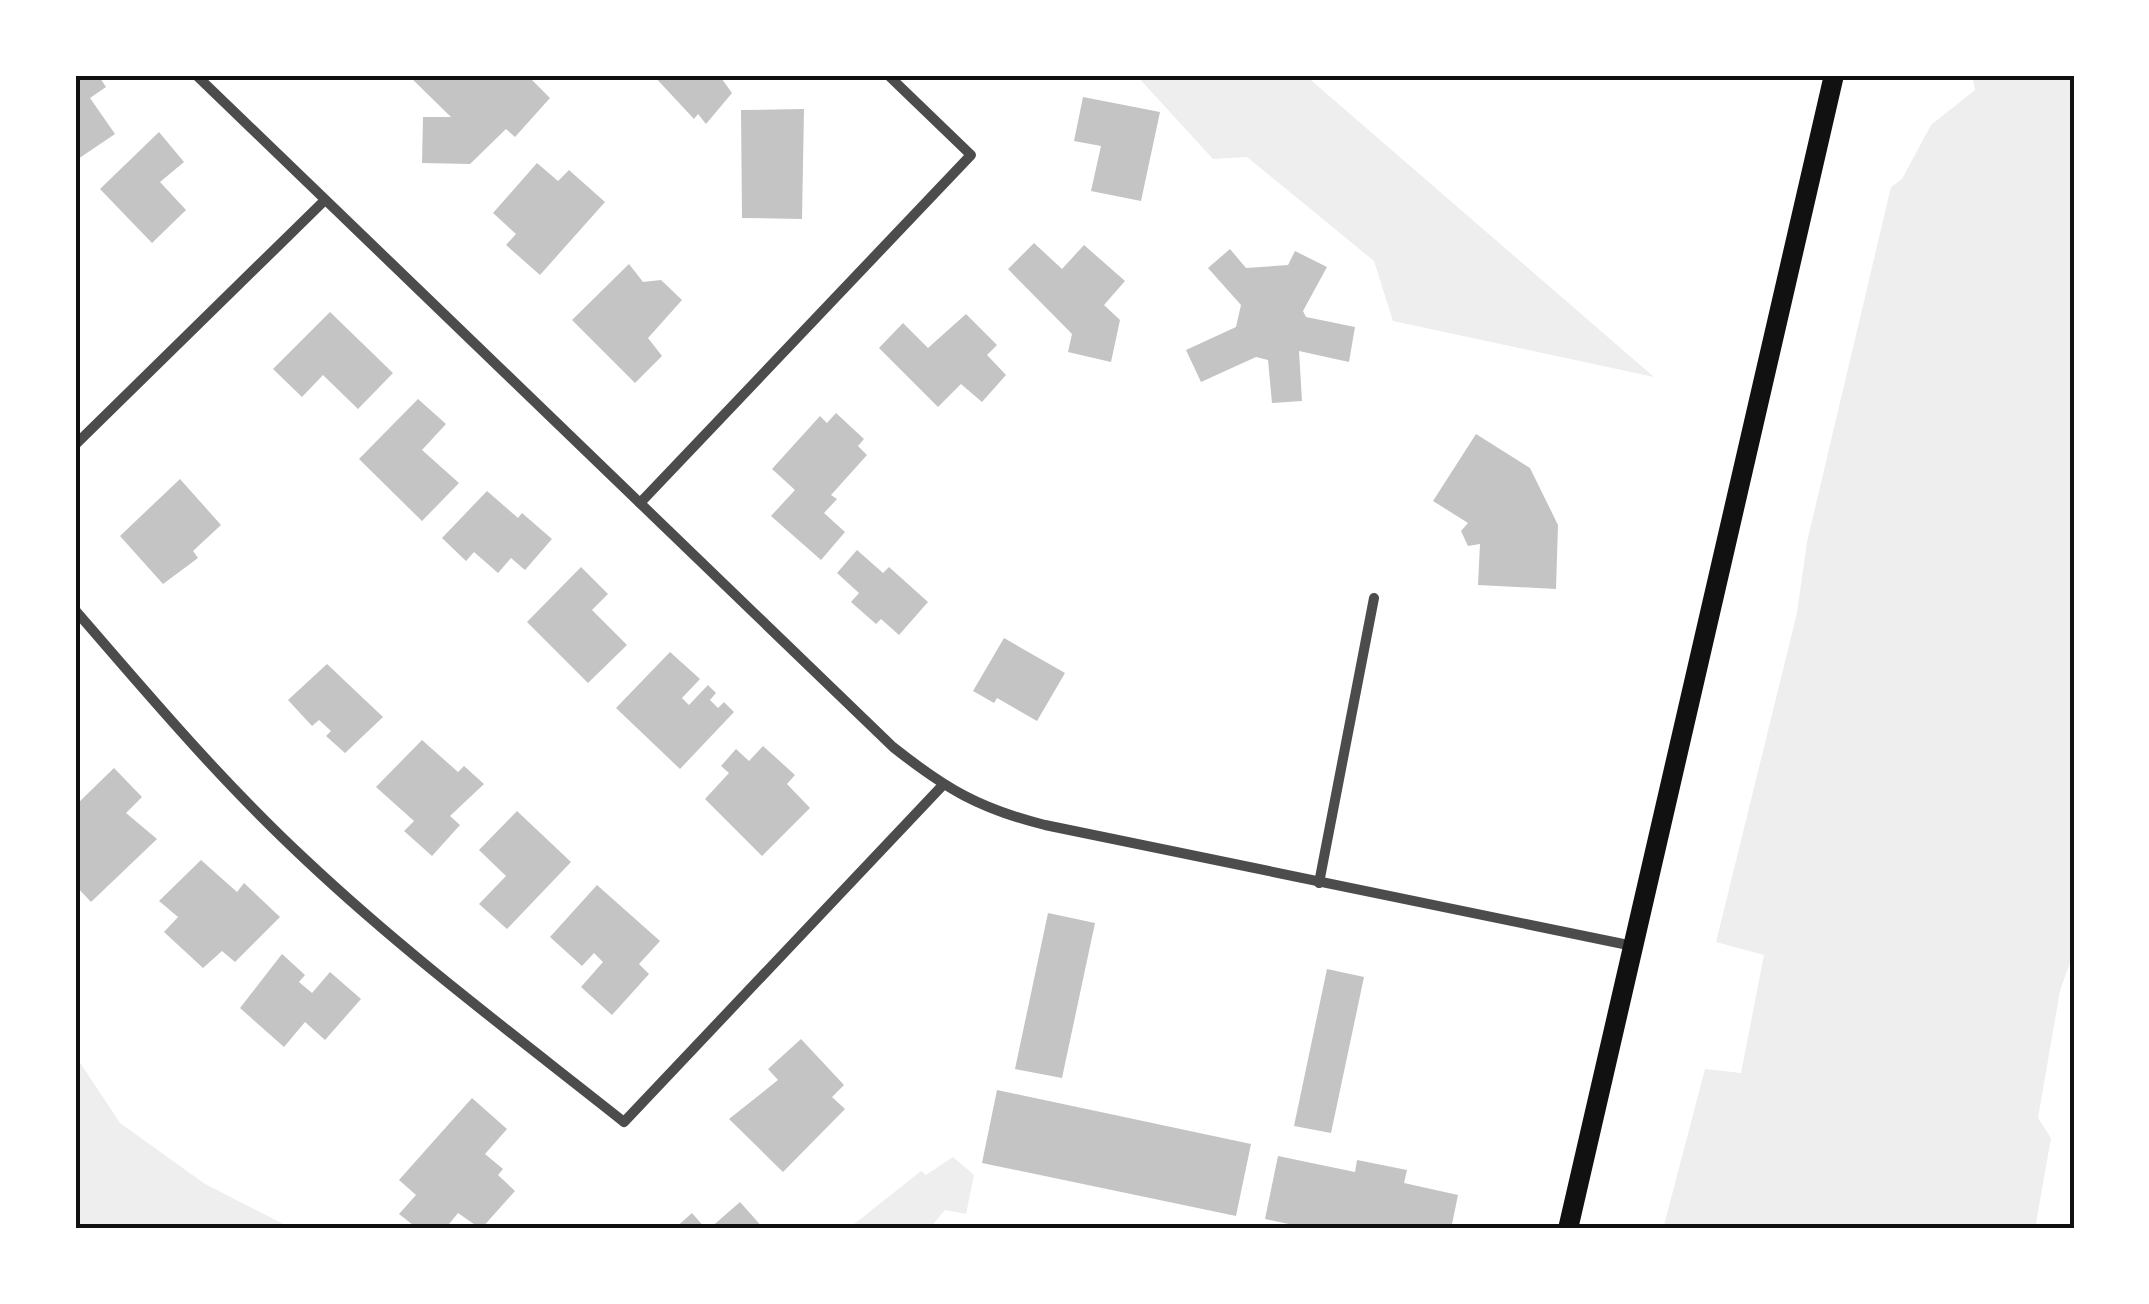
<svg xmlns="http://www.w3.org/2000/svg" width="2149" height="1304" viewBox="0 0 2149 1304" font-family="'Exo 2',sans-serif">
	<rect width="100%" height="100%" fill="#fff"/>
	<g fill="#eee">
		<polygon points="1136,75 1305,75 1654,377 1393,321 1374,261 1247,157 1213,159"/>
		<polygon points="1972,75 2074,75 2074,951 2060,991 2038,1118 2051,1138 2035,1229 1663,1229 1705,1069 1741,1073 1764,955 1716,942 1797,613 1807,542 1891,187 1902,179 1931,125 1975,90"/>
		<polygon points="75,1055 120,1123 205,1184 293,1229 75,1229"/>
		<polygon points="953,1157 974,1175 966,1214 945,1210 929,1229 848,1229 921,1171 926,1175"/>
	</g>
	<g fill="#c4c4c4">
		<polygon points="75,75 98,75 106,87 90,98 115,134 75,161"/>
		<polygon points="408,75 527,75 550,98 515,137 506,129 470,164 422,163 423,117 451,117"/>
		<polygon points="653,75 719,75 732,93 706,124 698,114 694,119"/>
		<polygon points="1083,97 1160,112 1141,201 1091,191 1101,146 1074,141"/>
		<polygon points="804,109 802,219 742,218 741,110"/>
		<polygon points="159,132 184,162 160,182 186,210 152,243 100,189"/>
		<polygon points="537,163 558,181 569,170 605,202 540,275 506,245 516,234 493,213"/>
		<polygon points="1034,243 1062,269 1084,245 1125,281 1104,305 1120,320 1111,362 1068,352 1072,334 1008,269"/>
		<polygon points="1230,249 1246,268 1288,265 1295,251 1327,267 1303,311 1306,317 1355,327 1349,362 1299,351 1302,401 1272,403 1268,360 1256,357 1201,382 1186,350 1236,327 1241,305 1208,268"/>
		<polygon points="629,264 643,282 661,280 682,300 648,338 662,356 635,383 572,320"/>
		<polygon points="330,312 393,373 358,409 323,375 302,397 273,369"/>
		<polygon points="966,314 997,345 987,355 1006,375 982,402 961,384 938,407 879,348 903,323 928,348"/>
		<polygon points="418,399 446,424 422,450 459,483 422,521 359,459"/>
		<polygon points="836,413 864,439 858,446 867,455 831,495 837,499 824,513 845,532 821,560 771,516 795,490 772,469 820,416 827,423"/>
		<polygon points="1476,434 1530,468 1558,525 1556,589 1478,585 1480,544 1468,546 1461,531 1468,523 1433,501"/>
		<polygon points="180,479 221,525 193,551 198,558 163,584 120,536"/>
		<polygon points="487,491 518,518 522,513 552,539 525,570 511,558 498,573 474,552 466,561 442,538"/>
		<polygon points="857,550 883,573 889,567 928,602 899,635 881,619 876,624 851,602 859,593 837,573"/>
		<polygon points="581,567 608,594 592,610 627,645 588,683 527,622"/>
		<polygon points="1004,638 1065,673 1037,721 997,698 994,703 973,691"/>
		<polygon points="670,652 700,679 682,698 689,705 708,685 716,693 710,700 718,708 724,702 734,712 680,769 616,708"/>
		<polygon points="327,664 383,717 345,753 326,736 331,731 319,720 312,726 288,700"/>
		<polygon points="422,740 458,772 464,766 484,784 450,816 460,825 432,856 404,831 414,821 376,787"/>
		<polygon points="763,746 795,775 787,784 810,808 762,856 705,799 729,773 721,766 736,749 749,761"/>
		<polygon points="114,768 142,797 126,813 157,839 91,902 75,885 75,806"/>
		<polygon points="517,811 571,862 507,929 479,904 506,876 479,850"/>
		<polygon points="201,860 237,892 244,883 280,917 235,962 222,951 203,968 164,932 178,917 159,901"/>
		<polygon points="597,885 660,941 639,964 649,974 612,1015 581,987 603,962 594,953 582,966 550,937"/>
		<polygon points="1048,913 1095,923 1062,1078 1015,1069"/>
		<polygon points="282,954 305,975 299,982 312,993 330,972 361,999 325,1040 305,1022 284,1047 240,1008"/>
		<polygon points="1327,969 1364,977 1331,1133 1294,1126"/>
		<polygon points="801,1039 844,1085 832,1097 845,1109 783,1172 729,1119 778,1080 768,1069"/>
		<polygon points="997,1090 1251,1144 1236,1216 982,1163"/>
		<polygon points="472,1098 507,1129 485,1154 503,1169 498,1175 515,1191 481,1229 458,1213 445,1229 418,1229 399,1214 416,1195 399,1180"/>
		<polygon points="1278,1156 1355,1172 1357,1160 1407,1170 1404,1183 1458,1195 1451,1229 1312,1229 1265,1219"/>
		<polygon points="740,1202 764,1229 709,1229"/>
		<polygon points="692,1213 706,1229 674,1229"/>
	</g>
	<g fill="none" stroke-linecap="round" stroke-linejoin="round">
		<g stroke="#4c4c4c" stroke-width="10">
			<path d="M196,75l697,672c53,42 87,62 152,78l588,121"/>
			<polyline points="75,445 325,200"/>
			<polyline points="640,503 971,155 888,75"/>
			<path d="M75,610c75,87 148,173 232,251 100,94 210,176 317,261l318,-336"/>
			<polyline points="1319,883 1374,598"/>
		</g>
		<polyline stroke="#111" stroke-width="20" points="1568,1229 1834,75"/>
	</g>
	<rect width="2149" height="1304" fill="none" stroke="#ffffff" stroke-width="155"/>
	<rect x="78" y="78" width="1994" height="1148" fill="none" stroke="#111" stroke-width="4"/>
</svg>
